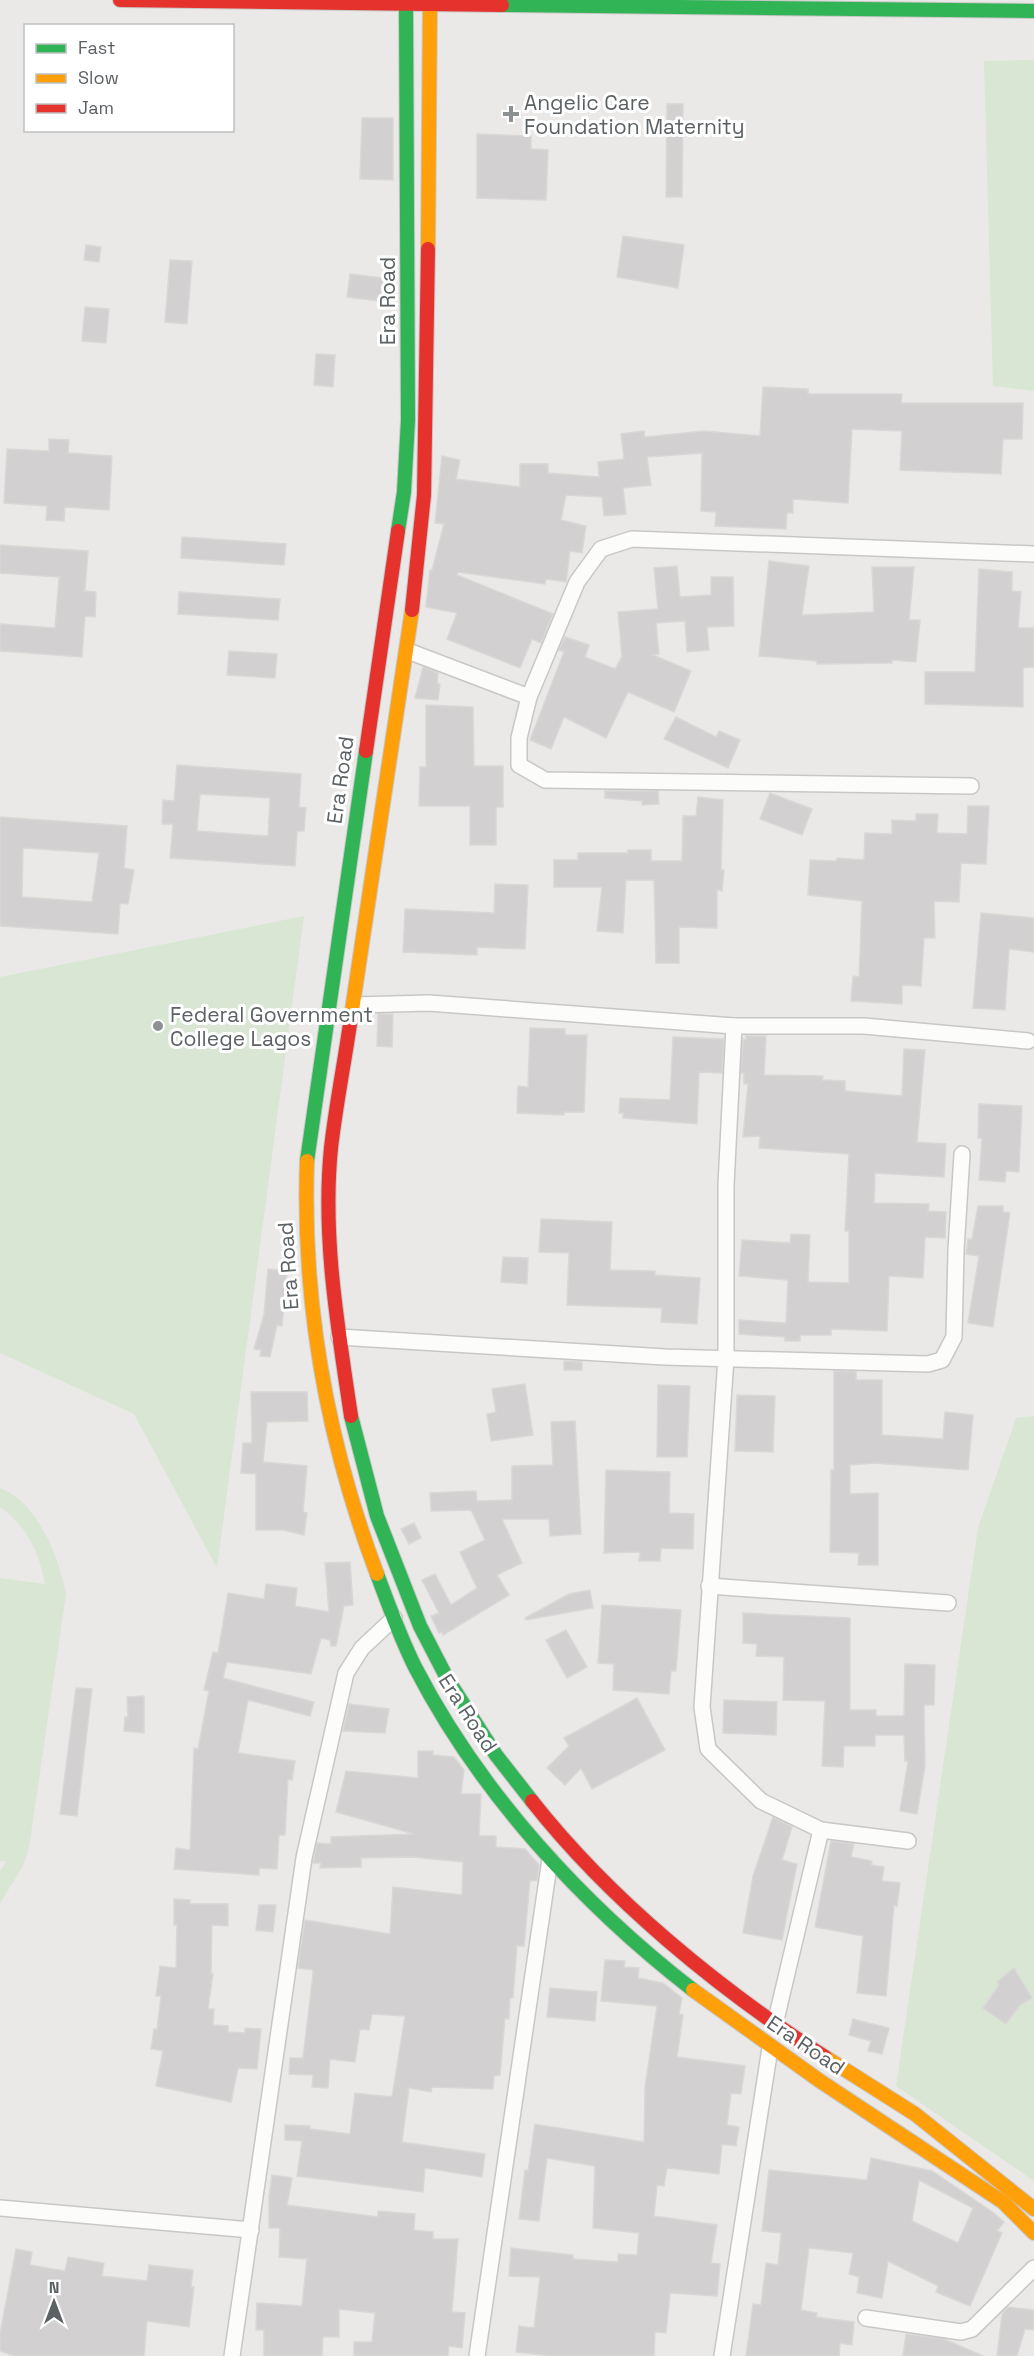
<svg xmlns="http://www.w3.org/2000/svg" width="1034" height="2356" viewBox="0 0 1034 2356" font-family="'Space Grotesk',sans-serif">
	<rect width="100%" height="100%" fill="#ebe9e7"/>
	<g fill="#d8e6d3">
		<polygon points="1034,60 1034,391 993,386 984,61"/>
		<polygon points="304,916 217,1568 134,1414 0,1353 0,977"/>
		<polygon points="1034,1416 1034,2181 896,2086 978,1528 1016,1418"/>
		<path d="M0,1488c38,14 59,70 66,106l-37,254 -6,18 -23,37v-32l6,-9 -6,-1v-283l45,6c-6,-32 -18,-58 -45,-77z"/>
	</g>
	<g fill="#d2d0d0" stroke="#dad8d6" stroke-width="1.5" fill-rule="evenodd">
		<polygon points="667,104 683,104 682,197 666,197"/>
		<polygon points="362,118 393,118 393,180 360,179"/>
		<polygon points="477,134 531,136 531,149 548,150 546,200 477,198"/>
		<polygon points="623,236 684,245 678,288 617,277"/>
		<polygon points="86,245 101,247 99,262 84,260"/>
		<polygon points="170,260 192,261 187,324 165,322"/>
		<polygon points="350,274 390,279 387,302 347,297"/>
		<polygon points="85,307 109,309 106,343 82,341"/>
		<polygon points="316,354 335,355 333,387 314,385"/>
		<polygon points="763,387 808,389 808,394 902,394 901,403 1023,403 1022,439 1003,439 1001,474 900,470 902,431 852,429 848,503 793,499 793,513 787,513 786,529 715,526 716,512 701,511 702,453 647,457 651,485 623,488 626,514 604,516 602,497 566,495 561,520 586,526 582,553 570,551 566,582 546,579 545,584 458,572 457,575 553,614 541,643 532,639 520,668 447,639 457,613 426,607 430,570 432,570 444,524 435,523 442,456 460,460 456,479 520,487 520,464 548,464 548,473 599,477 598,462 624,459 621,434 644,431 645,437 704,431 760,436"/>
		<polygon points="49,439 69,440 68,453 112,456 109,510 65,507 64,521 46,520 47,506 4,503 7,449 49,451"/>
		<polygon points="182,537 286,544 284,565 181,558"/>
		<polygon points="0,545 88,551 85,591 96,592 95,617 85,616 82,657 0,651 0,624 55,628 59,577 0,573"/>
		<polygon points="769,561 809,566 802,615 874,612 872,567 914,567 909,620 920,620 916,662 892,660 892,663 817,664 817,661 759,656"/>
		<polygon points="677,566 680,597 711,595 711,577 733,577 734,626 707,627 709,650 687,652 685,621 656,623 659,654 653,655 691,671 674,712 628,692 606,738 564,717 551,749 530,740 564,652 559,650 565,637 589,645 585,657 615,669 622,657 618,612 658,609 654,568"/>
		<polygon points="979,569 1012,572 1012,591 1021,592 1018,628 1034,628 1034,667 1023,668 1023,707 925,704 925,672 975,672"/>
		<polygon points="179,592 280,599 278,620 178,614"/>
		<polygon points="229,651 277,654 275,678 227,675"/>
		<polygon points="423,667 438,673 437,683 440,684 438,700 415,698"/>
		<polygon points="426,705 473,707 474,766 503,766 503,807 496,807 496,845 470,845 470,806 419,806 420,767 426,767"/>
		<polygon points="676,717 716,737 719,731 740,740 728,768 664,739"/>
		<path d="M177,765l124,9 -2,33 7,1 -2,23h-7l-2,35 -125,-8 3,-34h-11l1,-24 11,1zM200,794l70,4 -2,38 -71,-5z"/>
		<polygon points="605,791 658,791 659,804 642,805 642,801 605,798"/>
		<polygon points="770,793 812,809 802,835 760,819"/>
		<polygon points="698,797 723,800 721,870 724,870 722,891 717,890 717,928 679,927 679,963 656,963 654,880 626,880 623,933 597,931 602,887 554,887 554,860 578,860 578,853 628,853 628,850 651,850 651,861 682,861 683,816 696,816"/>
		<polygon points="968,806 989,806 986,864 961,863 959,902 934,901 935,938 924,938 921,986 902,985 902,1004 851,1001 853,976 859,977 862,901 808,895 810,860 836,861 837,858 864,860 865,833 892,834 892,820 916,821 916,814 938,814 937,833 967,834"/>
		<path d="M0,817l127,9 -3,42 10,2 -6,34 -8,-1 -2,31 -118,-8zM23,848l76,5 -7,49 -70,-5z"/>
		<polygon points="495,884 528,885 525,949 477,947 477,955 403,952 405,909 494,913"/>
		<polygon points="981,913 1034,918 1034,952 1009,949 1005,1010 973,1008"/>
		<polygon points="378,1014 393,1014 392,1047 377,1046"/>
		<polygon points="530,1028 565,1029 565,1035 587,1035 584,1112 564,1112 564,1115 517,1113 518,1086 528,1087"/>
		<polygon points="746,1036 766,1036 764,1075 823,1076 822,1080 845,1081 845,1091 902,1096 904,1049 925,1050 917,1142 946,1144 944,1177 875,1173 874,1203 929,1204 928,1211 946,1212 945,1238 925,1237 923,1278 889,1276 887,1331 831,1329 831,1335 800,1335 800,1341 785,1341 785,1337 739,1334 739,1320 786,1323 788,1280 739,1276 742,1240 790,1243 791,1234 810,1235 808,1282 849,1283 849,1231 845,1231 849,1154 759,1148 760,1136 743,1137 748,1084 744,1084 744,1073 741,1073 743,1039 746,1040"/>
		<polygon points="673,1037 724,1039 722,1073 699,1072 697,1124 623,1118 623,1113 619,1113 620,1098 670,1100"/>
		<polygon points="979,1104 1022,1106 1019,1172 1006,1171 1005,1182 979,1180 982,1138 978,1138"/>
		<polygon points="978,1206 1003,1206 1003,1212 1010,1213 993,1327 968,1323 979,1256 966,1254 968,1239 972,1239"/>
		<polygon points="541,1219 612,1222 610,1270 655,1271 655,1275 700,1278 697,1324 661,1322 662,1308 567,1305 569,1253 539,1252"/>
		<polygon points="503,1257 528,1258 527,1284 501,1282"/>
		<polygon points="268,1269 287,1271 282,1326 277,1325 270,1357 260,1356 261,1350 254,1349 264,1315"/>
		<polygon points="564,1361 582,1362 582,1370 564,1370"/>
		<polygon points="834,1371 856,1372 856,1380 882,1380 882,1435 943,1439 945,1412 973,1415 968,1470 874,1463 850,1465 850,1494 878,1493 878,1565 858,1565 859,1553 830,1552 831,1470 834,1470"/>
		<polygon points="525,1384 533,1435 491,1441 487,1414 496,1412 492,1389"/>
		<polygon points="658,1385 690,1386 687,1457 657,1457"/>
		<polygon points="251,1392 307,1392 308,1421 267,1422 263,1462 307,1466 303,1512 307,1513 304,1535 283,1530 256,1530 256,1474 241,1473 243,1443 252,1443"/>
		<polygon points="737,1395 775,1396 773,1452 735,1451"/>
		<polygon points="575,1421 581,1534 550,1536 549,1519 502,1519 522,1563 497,1575 509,1595 443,1635 442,1632 439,1633 431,1616 439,1613 422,1580 435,1574 451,1605 477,1588 460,1552 485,1540 471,1510 431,1511 430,1493 476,1491 477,1501 512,1500 512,1466 553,1465 551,1422"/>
		<polygon points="606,1470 670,1472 669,1513 694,1514 693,1549 661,1548 660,1561 639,1561 640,1552 604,1553"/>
		<polygon points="414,1523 421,1538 409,1544 401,1529"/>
		<polygon points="350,1562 353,1605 344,1606 336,1646 331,1646 330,1640 321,1638 311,1674 227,1662 223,1678 314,1702 310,1716 248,1700 238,1753 295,1761 292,1780 288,1779 285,1835 279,1835 277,1869 259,1868 259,1875 174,1869 176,1848 190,1850 194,1748 198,1749 209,1691 204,1690 213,1652 218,1653 228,1593 264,1599 266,1584 297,1588 295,1606 329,1612 325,1563"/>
		<polygon points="590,1590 593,1608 526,1620 525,1618 569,1594"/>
		<polygon points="602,1605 681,1610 676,1671 671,1671 669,1694 613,1690 614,1664 598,1663"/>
		<polygon points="743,1613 850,1618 850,1710 876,1710 876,1716 904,1716 905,1664 935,1665 934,1705 924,1705 925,1766 917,1814 900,1811 908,1761 905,1761 904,1735 875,1735 875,1746 844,1746 843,1767 822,1766 825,1701 783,1700 784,1657 756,1656 757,1644 743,1643"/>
		<polygon points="566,1630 587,1667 567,1678 546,1640"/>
		<polygon points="76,1688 92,1689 77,1816 60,1814"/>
		<polygon points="144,1696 144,1733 124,1731 125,1717 128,1717 127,1697"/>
		<polygon points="637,1698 665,1750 592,1789 581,1768 565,1785 547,1768 569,1746 564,1738"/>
		<polygon points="724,1700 777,1702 776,1735 723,1733"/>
		<polygon points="349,1704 389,1709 385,1733 343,1731"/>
		<polygon points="418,1751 433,1751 433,1755 454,1757 464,1770 461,1794 481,1794 479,1836 496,1836 496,1847 525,1849 539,1865 537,1880 530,1881 524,1946 517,1946 513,1998 510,1998 509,2019 505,2018 500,2075 494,2076 493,2089 432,2087 431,2092 409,2088 402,2142 485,2154 482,2177 425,2168 423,2192 297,2176 302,2141 285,2140 285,2125 310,2126 310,2129 350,2134 355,2093 392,2097 405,2016 372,2014 369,2030 360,2029 355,2062 330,2059 328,2088 312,2087 313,2075 289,2074 290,2058 303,2058 313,1974 313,1970 298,1968 305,1920 390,1934 393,1887 462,1895 463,1862 412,1857 361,1858 361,1867 320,1868 321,1863 313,1863 317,1843 331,1844 331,1837 414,1834 336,1812 346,1771 418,1778"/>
		<polygon points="773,1817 792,1827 782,1860 797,1864 782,1940 743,1933 753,1876"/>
		<polygon points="831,1841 854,1844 851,1857 872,1861 871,1865 884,1867 882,1881 900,1883 897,1906 894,1905 886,1996 857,1993 863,1936 815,1927"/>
		<polygon points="174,1899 190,1900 190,1904 228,1904 228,1926 212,1925 211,1973 213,1974 208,2009 214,2009 213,2025 228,2026 228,2032 245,2033 245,2028 261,2029 257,2069 238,2068 231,2102 156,2086 163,2051 151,2049 154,2029 157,2029 161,1996 156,1996 160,1966 176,1968 177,1925 174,1925"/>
		<polygon points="259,1905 276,1905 273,1932 256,1930"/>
		<polygon points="605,1960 625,1961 624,1967 639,1968 638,1978 663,1983 682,1998 679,2014 683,2015 677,2057 745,2066 741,2094 731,2093 727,2125 739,2127 736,2146 722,2144 719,2174 667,2168 664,2186 657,2185 654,2216 717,2225 711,2263 720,2264 717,2296 670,2293 666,2333 655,2332 654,2356 551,2356 516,2352 519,2326 534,2328 540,2277 509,2276 511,2248 573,2255 573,2259 618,2262 618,2254 637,2255 639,2233 593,2228 595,2166 547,2158 539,2221 519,2219 525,2170 528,2171 535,2124 644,2142 645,2087 657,2006 601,2001"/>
		<polygon points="1014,1968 1032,1998 1020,2005 1006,2024 983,2008 999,1985 997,1982"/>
		<polygon points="550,1988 597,1992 595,2021 547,2017"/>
		<polygon points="853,2019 889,2028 882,2054 868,2051 871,2041 849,2035"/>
		<path d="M871,2158l61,13 62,42 10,9 -7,9 5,2 -32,73 -34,-14 2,-6 -50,-25 -6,37 -25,-5 2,-16 -10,-3 4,-21 -44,-5 -8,62 16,3 -1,4 38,5 -2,23 -12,-2 -1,13h-93l7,-52 8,1 5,-42 12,2 3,-32 -19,-2 7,-61 98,10zM919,2180l54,28 -15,35 -46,-22z"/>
		<polygon points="272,2175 292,2178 287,2205 378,2217 378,2211 415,2214 414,2230 433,2232 433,2239 458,2239 452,2312 465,2313 462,2348 449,2346 448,2356 354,2356 354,2342 372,2342 375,2313 339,2309 339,2337 323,2337 322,2356 264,2356 264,2330 256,2330 257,2303 302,2306 307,2259 279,2257 280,2228 269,2228 269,2197"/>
		<polygon points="16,2249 32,2252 30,2265 65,2271 68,2257 104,2263 102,2276 147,2281 149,2265 193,2270 191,2287 194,2287 189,2327 147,2321 144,2356 15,2356 0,2351 0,2334"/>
		<polygon points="1008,2307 1034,2310 1034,2330 1025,2329 1017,2356 997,2356 1002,2314"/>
		<polygon points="906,2334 944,2339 983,2356 903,2356"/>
	</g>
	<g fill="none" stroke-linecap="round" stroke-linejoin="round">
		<g stroke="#c8c7c7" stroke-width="18">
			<g id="street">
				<polyline points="408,651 529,697"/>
				<polyline points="971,786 545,780 519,765 519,738 529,697 577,582 601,549 632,539 1034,554"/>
				<polyline points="355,1005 429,1003 734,1026 864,1026 1028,1041"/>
				<polyline points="734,1026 726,1185 726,1358 702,1707 708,1749 761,1801 821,1830 775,2024"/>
				<polyline points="339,1337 665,1357 928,1364 942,1360 954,1337 956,1250 962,1154"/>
				<polyline points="709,1586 948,1603"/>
				<polyline points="821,1830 908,1841"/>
				<polyline points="0,2208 251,2230"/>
				<polyline points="866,2318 961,2332 972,2329 1034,2268"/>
				<polyline points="232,2356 304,1858 346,1673 362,1648 394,1618"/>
				<polyline points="477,2356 550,1859"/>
				<polyline points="722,2356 770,2048"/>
			</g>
		</g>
		<g stroke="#c7c7c7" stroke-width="16">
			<g id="fast">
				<polyline points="502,5 1034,11"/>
				<polyline points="398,531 404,492 408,420 406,5"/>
				<polyline points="307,1161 366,751"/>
				<polyline points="351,1416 377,1516 420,1626 448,1680 496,1755 532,1801"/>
				<path d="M377,1574c12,32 23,63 38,93 65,126 167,237 278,323"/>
			</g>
		</g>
		<g stroke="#c7c7c7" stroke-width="16">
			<g id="slow">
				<polyline points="428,249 430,4"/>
				<polyline points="351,1017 412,610"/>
				<path d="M307,1161c-5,143 20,280 70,413"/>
				<polyline points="693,1990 820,2081 1003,2202 1034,2233"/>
				<polyline points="825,2057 915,2114 1034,2209"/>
			</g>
		</g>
		<g stroke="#c7c7c7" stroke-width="16">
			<g id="jam">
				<polyline points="120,0 502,5"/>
				<polyline points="412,610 424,495 428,249"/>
				<polyline points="366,751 398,531"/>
				<path d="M351,1416c-13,-88 -29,-179 -20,-268 5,-44 14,-88 20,-131"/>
				<path d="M532,1801c77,98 188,189 293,256"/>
			</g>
		</g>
		<use href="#street" stroke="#fcfcfb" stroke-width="15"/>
		<use href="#fast" stroke="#30b455" stroke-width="14"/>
		<use href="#slow" stroke="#ff9f0a" stroke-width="14"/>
		<use href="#jam" stroke="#e5322d" stroke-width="14"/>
	</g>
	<g fill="#8e9192" stroke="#fff" stroke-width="2">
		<path d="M508 105h6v6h6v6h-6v6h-6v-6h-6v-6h6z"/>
		<circle cx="158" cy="1026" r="6"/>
	</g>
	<g text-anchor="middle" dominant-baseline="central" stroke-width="6" stroke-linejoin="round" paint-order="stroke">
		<g font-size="21" fill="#5c6164" stroke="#fff" text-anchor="start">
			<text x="524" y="102">Angelic Care<tspan x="524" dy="24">Foundation Maternity</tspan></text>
			<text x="170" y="1014">Federal Government<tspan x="170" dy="24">College Lagos</tspan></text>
		</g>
		<g font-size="21" fill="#5c6164" stroke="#fff">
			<text transform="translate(387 301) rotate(-90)">Era Road</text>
			<text transform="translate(340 780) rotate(-82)">Era Road</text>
			<text transform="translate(288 1266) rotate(-94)">Era Road</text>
			<text transform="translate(468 1713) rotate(57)">Era Road</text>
			<text transform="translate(806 2045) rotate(34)">Era Road</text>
		</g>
	</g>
	<rect x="24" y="24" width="210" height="108" fill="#ffffff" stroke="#bec0c1" stroke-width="1.5"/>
	<rect x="36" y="44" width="30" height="9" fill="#30b455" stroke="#bec0c1" stroke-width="1.5"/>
	<text x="78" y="54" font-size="18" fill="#5c6164">Fast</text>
	<rect x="36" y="74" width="30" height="9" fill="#ff9f0a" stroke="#bec0c1" stroke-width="1.5"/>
	<text x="78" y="84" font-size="18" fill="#5c6164">Slow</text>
	<rect x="36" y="104" width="30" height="9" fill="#e5322d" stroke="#bec0c1" stroke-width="1.5"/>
	<text x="78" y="114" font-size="18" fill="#5c6164">Jam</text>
	<g transform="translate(54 2302)" stroke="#ffffff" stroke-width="4.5" paint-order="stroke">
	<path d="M0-4.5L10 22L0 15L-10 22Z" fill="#5c6164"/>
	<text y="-9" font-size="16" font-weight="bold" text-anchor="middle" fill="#5c6164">N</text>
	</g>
</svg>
